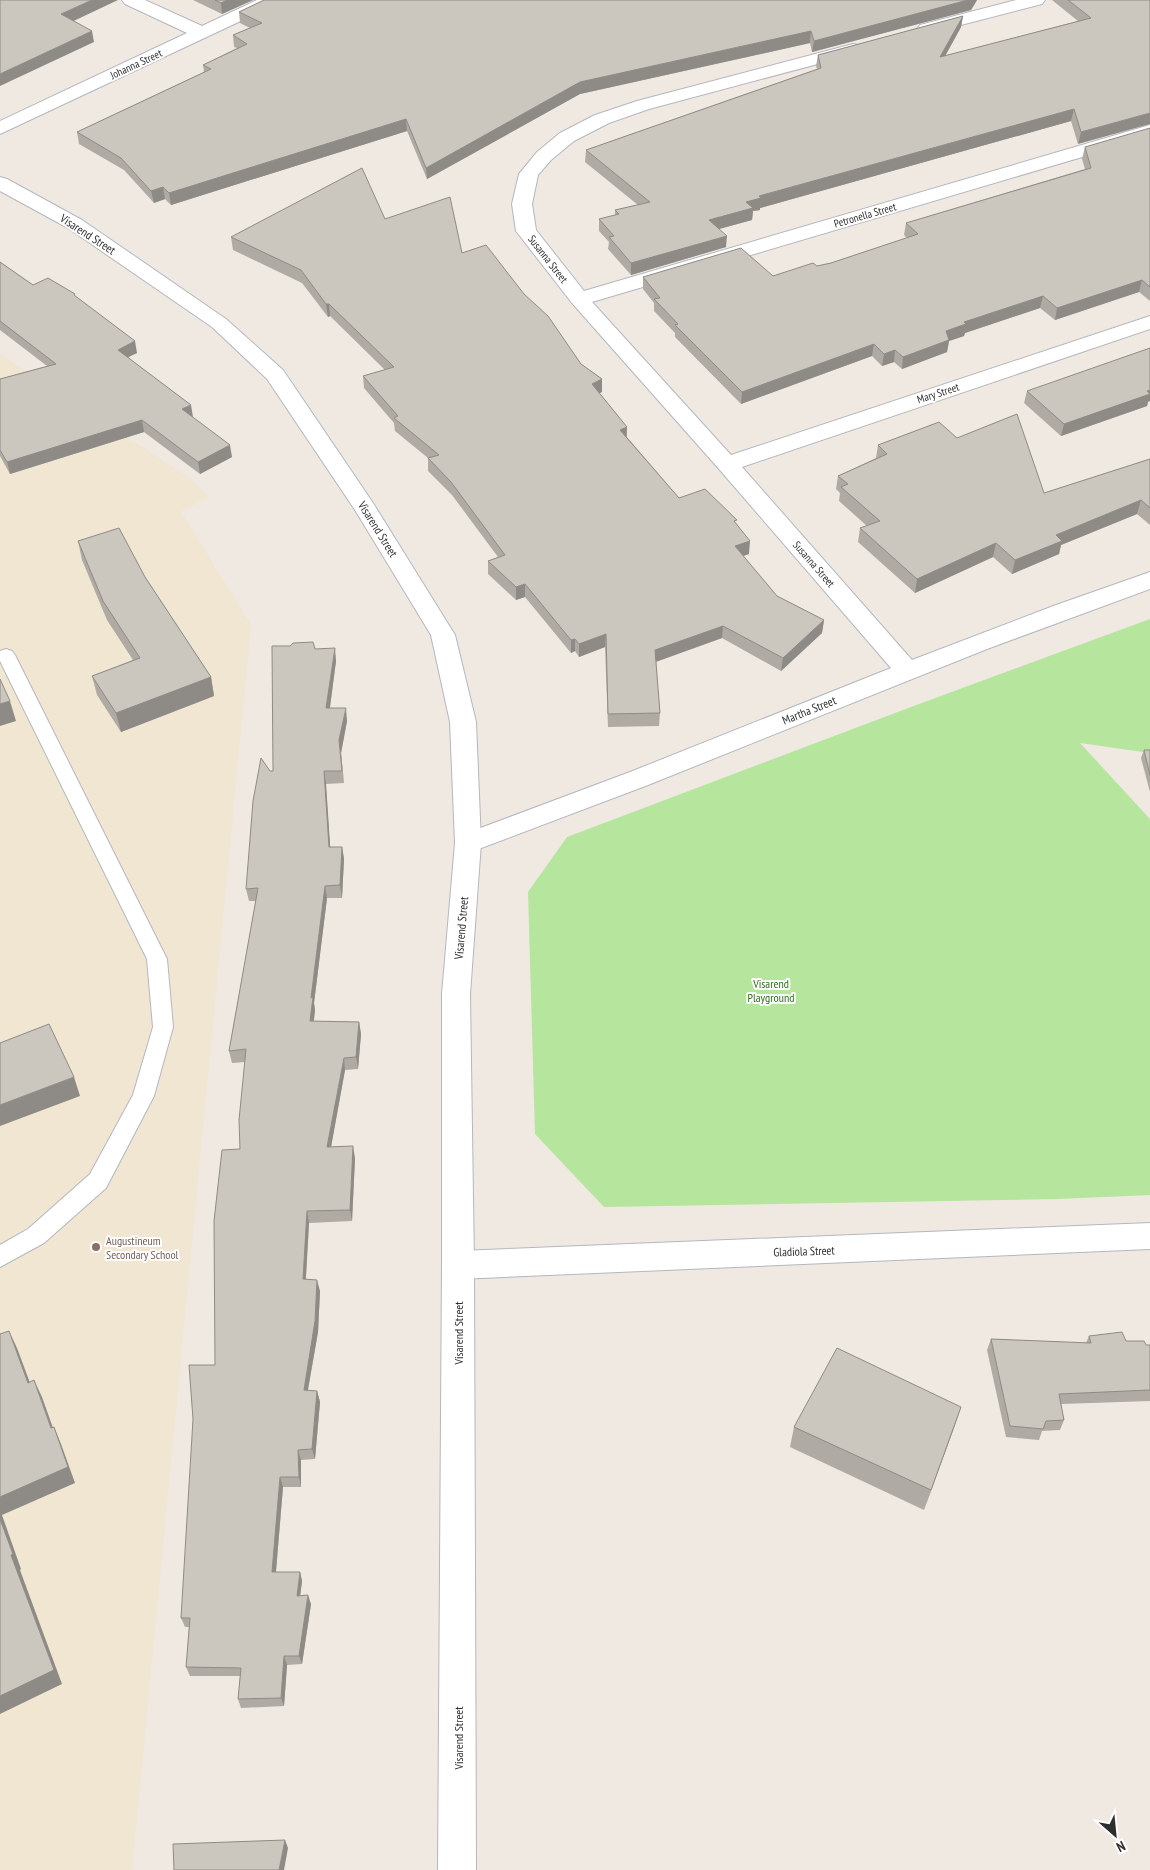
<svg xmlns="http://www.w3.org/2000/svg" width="1150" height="1870" viewBox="0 0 1150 1870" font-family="'PT Sans Narrow',sans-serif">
	<rect width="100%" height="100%" fill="#efe9e1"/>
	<polygon fill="#f0e6d1" points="0,354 191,479 208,497 181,512 251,625 132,1870 0,1870"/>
	<polygon fill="#b6e59e" points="1150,619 1150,753 1080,743 1150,819 1150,1195 1057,1199 604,1207 535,1134 528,892 567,837 911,707"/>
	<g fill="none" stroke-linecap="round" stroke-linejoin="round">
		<g stroke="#b4b7c1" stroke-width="2">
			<polygon id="service" points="6,649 12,651 15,655 167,959 173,1027 154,1096 106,1188 44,1243 0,1267 0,1245 28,1229 90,1174 133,1095 153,1027 147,959 0,661 0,651"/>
		</g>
		<g stroke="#b4b7c1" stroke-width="2">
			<g id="minor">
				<polygon points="122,0 145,0 202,26 257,0 280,0 277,4 0,134 0,121 187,33 125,4"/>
				<polygon points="1016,0 1045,0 1042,4 926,34 920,33 917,29 920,25"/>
				<polygon points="853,44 859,45 862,49 859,53 649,109 609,123 574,141 551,160 538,175 532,204 536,230 584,291 1150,125 1150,137 592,302 731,455 1150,316 1150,329 742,467 912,660 1056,605 1150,572 1150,589 987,649 648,785 468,853 459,850 455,843 459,836 630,772 891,668 719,469 572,303 516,231 512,204 519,174 537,152 560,133 595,115 637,101"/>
				<polygon points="1150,1223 1150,1249 458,1279 447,1275 442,1265 447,1255 458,1251"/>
			</g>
		</g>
		<g stroke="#b4b7c1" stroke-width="2">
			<polygon id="tertiary" points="0,177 7,179 82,220 226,319 283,370 373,503 455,635 476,722 481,843 470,994 474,1265 476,1870 438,1870 442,1265 442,994 455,843 450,722 431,635 355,510 267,379 212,327 68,228 0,191"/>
		</g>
		<use href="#service" fill="#fff" fill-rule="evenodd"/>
		<use href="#minor" fill="#fff" fill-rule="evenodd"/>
		<use href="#tertiary" fill="#fff" fill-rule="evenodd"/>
	</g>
	<g fill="#afaba4">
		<polygon points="193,0 253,0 222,14"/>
		<polygon points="264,0 977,0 971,10 812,52 810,43 580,94 427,179 407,131 171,205 165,199 154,203 124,170 79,144 77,132 204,72 203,65 237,48 234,47 233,35 250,28 240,23 239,12"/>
		<polygon points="1052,0 1150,0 1078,144 1071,121 760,208 760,210 753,211 752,220 719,229 726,247 631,275 608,249 609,242 599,231 599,219 615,215 615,210 638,205 585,162 586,150 817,69 816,66 818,55 963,16 961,27 945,56 1078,21"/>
		<polygon points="1150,128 1150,301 1139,292 1055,320 1040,308 965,333 964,336 949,341 947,352 902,369 894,362 882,366 872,356 741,404 675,337 675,333 654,311 654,303 643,289 643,277 773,276 831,263 907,238 904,235 906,223 1085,169 1082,159 1085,147"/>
		<polygon points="385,219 462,253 524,294 581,364 602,379 602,392 599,393 627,427 627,437 679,498 737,524 749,554 743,556 777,596 824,620 822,633 781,671 722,638 656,662 660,713 659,726 608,727 605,647 579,657 575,651 571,653 525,597 516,600 488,574 488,561 498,557 452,495 428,471 428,458 395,431 394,423 364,388 363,376 385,370 330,316 328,317 302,283 233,250 231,237"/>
		<polygon points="0,262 33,285 76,297 137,353 128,357 193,417 192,417 232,457 200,474 144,432 10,474 0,456 0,379 47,366 0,330"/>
		<polygon points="1027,391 1148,402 1147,406 1061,436 1024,403"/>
		<polygon points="957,438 1044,493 1150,459 1150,525 1137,514 1061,545 1059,554 1012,574 993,557 915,593 858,542 860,528 867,526 839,501 840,493 836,489 838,476 876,458 878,445"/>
		<polygon points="78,541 145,577 211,677 214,696 121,732 97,695 92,676 133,660 107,620 82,560"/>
		<polygon points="315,649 336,661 330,708 347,721 341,753 344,783 326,784 330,847 342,847 344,859 342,898 327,898 314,1003 315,1010 314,1021 359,1022 361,1034 358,1069 345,1070 331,1147 355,1158 352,1221 309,1223 306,1279 320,1291 318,1332 308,1390 317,1391 320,1402 315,1459 301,1460 301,1487 283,1487 276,1572 300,1572 302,1581 300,1596 311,1604 302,1664 287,1665 284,1706 241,1708 238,1699 240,1676 190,1676 186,1667 189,1627 185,1627 181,1618 215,1365 240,1149 245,1062 232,1063 229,1051 256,901 249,901 246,889 270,771 273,771"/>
		<polygon points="1144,750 1150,750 1150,792 1141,758"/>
		<polygon points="1089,1336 1126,1341 1146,1345 1150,1345 1150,1401 1061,1404 1064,1420 1060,1430 1042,1431 1039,1440 1006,1437 987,1350 991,1339 1086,1343"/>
		<polygon points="961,1407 924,1510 790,1447 794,1427"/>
	</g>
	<g fill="#8e8b86">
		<polygon points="92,0 118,0 63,26 61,14"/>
		<polygon points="227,0 253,0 222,14 221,3"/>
		<polygon points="968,0 977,0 971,10 812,52 814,41"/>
		<polygon points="963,16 961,27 938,69 940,57"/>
		<polygon points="92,31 94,42 0,86 0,74"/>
		<polygon points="811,31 810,43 580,94 427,179 426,168 580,82"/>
		<polygon points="1074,109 1071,121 760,208 760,210 753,211 752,220 708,232 709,220 746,202 759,196"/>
		<polygon points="1150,113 1150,124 1078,144 1081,132"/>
		<polygon points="406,119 407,131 171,205 169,193"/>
		<polygon points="163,187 165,199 154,203 151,191"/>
		<polygon points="727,236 726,247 631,275 631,263"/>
		<polygon points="1142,280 1139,292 1055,320 1057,308"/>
		<polygon points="1043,296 1040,308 965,333 964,336 949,341 947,352 902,369 903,357 946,331 964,322"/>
		<polygon points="326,304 329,304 330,316 328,317"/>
		<polygon points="135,341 137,353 120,361 118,350"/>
		<polygon points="874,344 872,356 741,404 742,392"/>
		<polygon points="895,350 894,362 882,366 884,354"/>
		<polygon points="602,379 602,392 592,397 592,384"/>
		<polygon points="1150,390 1150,401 1148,402 1147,406 1061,436 1064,424"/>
		<polygon points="191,405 193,417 184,421 182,409"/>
		<polygon points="142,420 144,432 10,474 7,462"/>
		<polygon points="627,427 626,440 620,430"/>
		<polygon points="230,445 232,457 200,474 198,462"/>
		<polygon points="1141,500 1137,514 1061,545 1059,554 1012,574 1015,560 1056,535"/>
		<polygon points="750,541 749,554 734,559 735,546"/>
		<polygon points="996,543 993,557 915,593 917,579"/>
		<polygon points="525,584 525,597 516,600 516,587"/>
		<polygon points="824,620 822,633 781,671 783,658"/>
		<polygon points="723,626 722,638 655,662 655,650"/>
		<polygon points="606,634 605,647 579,657 579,644"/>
		<polygon points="575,639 575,651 571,653 571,640"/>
		<polygon points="335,648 336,661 328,721 326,708"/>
		<polygon points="211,677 214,696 121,732 116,713"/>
		<polygon points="10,701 16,721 0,726 0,704"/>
		<polygon points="346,708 347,721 341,753 344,783 339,740"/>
		<polygon points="324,771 326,784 331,859 329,847"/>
		<polygon points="342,847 344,859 342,898 340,885"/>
		<polygon points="325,886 327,898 314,1003 315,1010 312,1033 310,1021 311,998"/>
		<polygon points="359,1022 361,1034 358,1069 356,1057"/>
		<polygon points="344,1058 345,1070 329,1158 327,1147"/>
		<polygon points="74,1077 80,1096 0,1126 0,1105"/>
		<polygon points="353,1146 355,1158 352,1221 350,1210"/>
		<polygon points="307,1211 309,1223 305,1290 303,1279"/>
		<polygon points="317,1280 320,1291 318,1332 306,1400 304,1390"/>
		<polygon points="9,1331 17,1348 36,1399 28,1383"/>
		<polygon points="34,1380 42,1397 59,1445 51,1428"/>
		<polygon points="317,1391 320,1402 315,1459 312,1449"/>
		<polygon points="961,1407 954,1428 924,1510 931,1490"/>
		<polygon points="54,1427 61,1444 75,1483 2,1515 21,1569 20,1570 62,1684 0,1714 0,1696 11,1555 0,1519 0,1497"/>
		<polygon points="298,1450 301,1460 301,1487 299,1477"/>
		<polygon points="280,1477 283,1487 275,1582 272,1572"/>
		<polygon points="300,1572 302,1581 299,1605 297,1596"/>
		<polygon points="308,1595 311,1604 302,1664 299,1656"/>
		<polygon points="284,1656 287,1665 284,1706 281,1698"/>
		<polygon points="285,1840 288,1848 284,1870 279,1870"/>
	</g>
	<g fill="#cbc7bf" stroke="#8e8b86">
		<polygon points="0,0 92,0 61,14 92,31 0,74"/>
		<polygon points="215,0 227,0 221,3"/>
		<polygon points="264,0 968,0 814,41 811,31 580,82 426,168 406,119 169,193 163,187 151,191 121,158 77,132 211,69 203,65 247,44 233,35 262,23 239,12"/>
		<polygon points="1068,0 1150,0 1150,113 1081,132 1074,109 759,196 761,198 746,202 753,208 709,220 727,236 631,263 609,237 614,236 599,219 619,214 615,210 650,202 586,150 821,68 818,55 963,16 940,57 1091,18"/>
		<polygon points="1150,128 1150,287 1142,280 1057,308 1043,296 964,322 966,324 946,331 949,340 903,357 895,350 884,354 874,344 742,392 675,325 678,324 654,299 660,298 643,277 741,248 773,276 813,263 817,266 831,263 918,234 906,223 1091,168 1085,147"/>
		<polygon points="362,168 385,219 450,197 462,253 486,245 524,294 548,316 581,364 602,379 592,384 627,427 620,430 679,498 705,489 737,520 734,521 750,541 735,546 777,596 824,620 783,658 723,626 655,650 660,713 608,714 606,634 579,644 575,639 571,640 525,584 516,587 488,561 505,555 451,482 428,458 439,455 394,418 398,416 363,376 394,367 329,304 326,304 301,270 231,237"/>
		<polygon points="0,262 33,285 48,278 75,294 74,295 135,341 118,350 191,405 182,409 230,445 198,462 142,420 7,462 0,450 0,379 56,364 0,321"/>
		<polygon points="1150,348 1150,390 1147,391 1150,394 1064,424 1027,391"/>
		<polygon points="1017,414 1044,493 1150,459 1150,508 1141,500 1056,535 1062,541 1015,560 996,543 917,579 860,528 880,521 841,487 848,484 838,476 887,454 878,445 939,422 957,438"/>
		<polygon points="119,528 145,577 211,677 116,713 92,676 140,658 103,601 78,541"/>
		<polygon points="313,642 315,649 335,648 326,708 346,708 339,740 342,771 324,771 329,847 342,847 340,885 325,886 311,998 313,997 310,1021 359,1022 356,1057 344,1058 327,1147 353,1146 350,1210 307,1211 303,1279 317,1280 315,1321 304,1390 317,1391 312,1449 298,1450 299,1477 280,1477 272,1572 300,1572 297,1596 308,1595 299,1656 284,1656 281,1698 238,1699 241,1668 186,1667 190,1618 181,1618 193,1419 189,1365 215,1365 214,1221 222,1150 240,1149 239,1120 246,1049 229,1051 258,888 246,889 253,801 261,758 270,771 273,771 272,646 290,646 293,643"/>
		<polygon points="0,679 10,701 0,704"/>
		<polygon points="1144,750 1150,750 1150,775"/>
		<polygon points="49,1024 74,1077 0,1105 0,1043"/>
		<polygon points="9,1331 28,1383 34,1380 51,1428 54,1427 68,1467 0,1497 0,1334"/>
		<polygon points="1122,1332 1126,1341 1144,1341 1146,1345 1150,1345 1150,1390 1059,1394 1064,1420 1046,1421 1043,1429 1010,1426 991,1339 1091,1343 1089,1336"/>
		<polygon points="837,1348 961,1407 931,1490 794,1427"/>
		<polygon points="0,1519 13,1554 11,1555 54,1670 0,1696"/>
		<polygon points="285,1840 279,1870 174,1870 173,1844"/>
	</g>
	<circle fill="#8d6e63" stroke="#fff" stroke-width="2" cx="96" cy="1247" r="5"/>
	<g text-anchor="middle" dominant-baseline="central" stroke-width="4" stroke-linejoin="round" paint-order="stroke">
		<g font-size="11" fill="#2e2e2e" stroke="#fff">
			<text transform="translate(136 64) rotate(-25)">Johanna Street</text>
			<text transform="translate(865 215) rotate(-16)">Petronella Street</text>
			<text transform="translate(548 259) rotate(52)">Susanna Street</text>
			<text transform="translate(938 393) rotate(-18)">Mary Street</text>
			<text transform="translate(814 564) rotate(49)">Susanna Street</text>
		</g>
		<g font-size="12" fill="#2e2e2e" stroke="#fff">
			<text transform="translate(88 234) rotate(33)">Visarend Street</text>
			<text transform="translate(378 529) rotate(58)">Visarend Street</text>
			<text transform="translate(809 710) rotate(-22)">Martha Street</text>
			<text transform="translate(461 928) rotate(-85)">Visarend Street</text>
			<text transform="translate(804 1251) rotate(-2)">Gladiola Street</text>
			<text transform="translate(458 1333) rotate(-90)">Visarend Street</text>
			<text transform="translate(458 1738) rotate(-90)">Visarend Street</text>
		</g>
		<g font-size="12" fill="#2c6e1b" stroke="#fff">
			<text x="771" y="983">Visarend<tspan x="771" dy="14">Playground</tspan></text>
		</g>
		<g font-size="12" fill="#785e54" stroke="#fff" text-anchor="start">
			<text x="106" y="1240">Augustineum<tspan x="106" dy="14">Secondary School</tspan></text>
		</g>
	</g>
	<g transform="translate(1115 1835) rotate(153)" stroke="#ffffff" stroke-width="4" paint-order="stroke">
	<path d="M0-4L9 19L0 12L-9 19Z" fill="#2e2e2e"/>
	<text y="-8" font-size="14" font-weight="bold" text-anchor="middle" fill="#2e2e2e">N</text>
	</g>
</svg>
